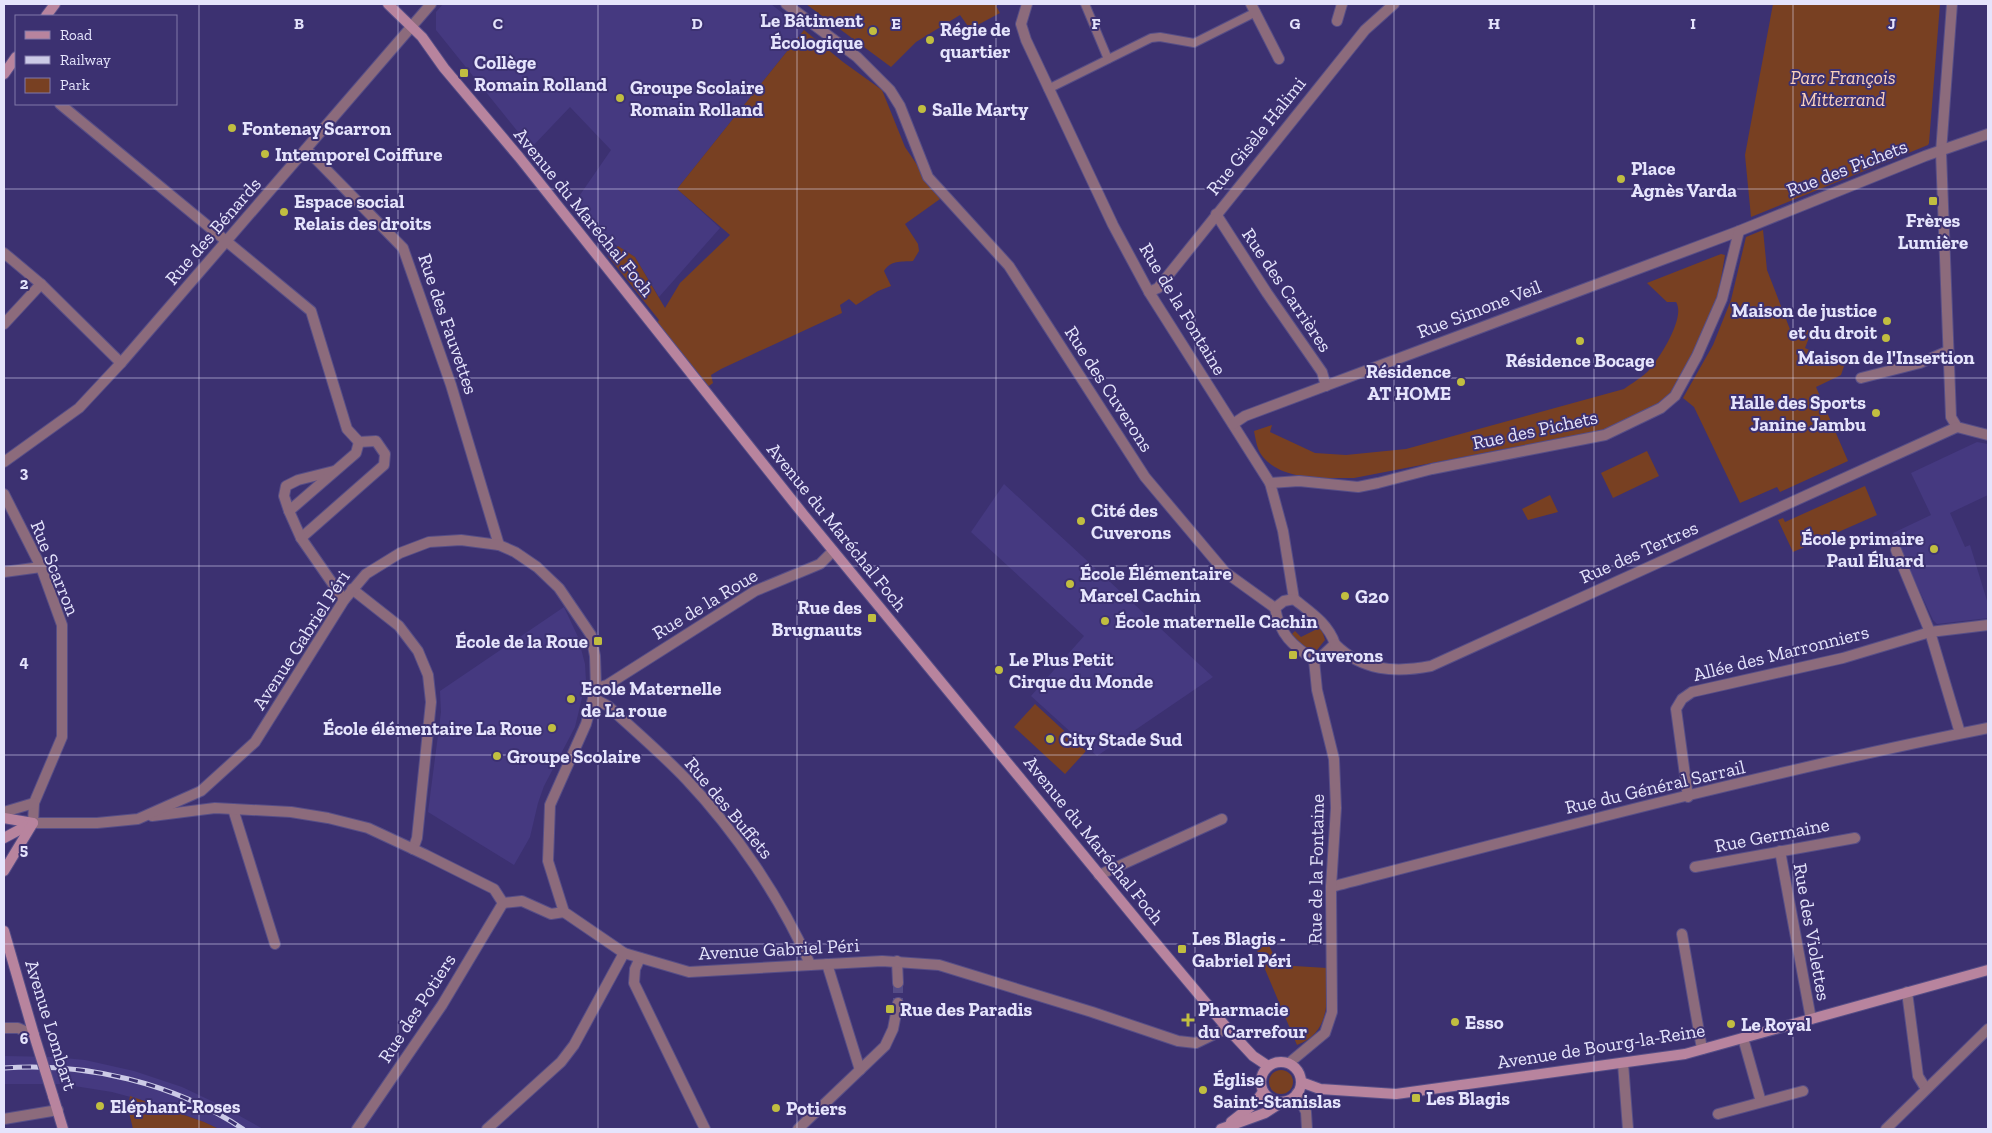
<svg xmlns="http://www.w3.org/2000/svg" width="1992" height="1133" viewBox="0 0 1992 1133" font-family="'Zilla Slab',serif">
	<rect width="100%" height="100%" fill="#3c3171"/>
	<g fill="#453980">
		<polygon points="443,4 771,4 804,30 677,189 720,228 659,297 635,257 598,234 573,205 611,150 570,107 531,148 436,30 436,12"/>
		<polygon points="1977,442 1988,444 1988,495 1950,513 1965,547 1970,545 1988,604 1988,618 1937,624 1933,620 1893,533 1931,515 1911,473"/>
		<polygon points="1004,484 1213,677 1097,756 1031,696 1084,636 971,532"/>
		<polygon points="564,607 578,637 585,664 586,681 575,727 544,786 538,803 530,837 514,865 428,812 441,712 440,691"/>
		<polygon points="4,1056 54,1057 85,1060 134,1071 182,1087 220,1105 263,1129 219,1129 204,1122 149,1102 112,1092 62,1084 4,1084"/>
	</g>
	<g fill="#784022">
		<polygon points="806,4 999,4 996,6 1000,13 970,29 960,15 916,42 891,67"/>
		<polygon points="1773,4 1940,4 1929,143 1928,145 1751,217 1745,155"/>
		<path d="M804,30l39,32 39,28 23,57 35,52 -35,25 13,20 1,7 -6,10c-13,1 -22,-1 -29,10l7,15 -13,5 -22,14 -7,-6 -9,6 2,8 -121,56 -10,6 2,8 -7,5 -49,-65 2,-3 -51,-64 10,-10 17,11 30,51 15,-25 50,-48 -53,-46z"/>
		<polygon points="1763,230 1767,270 1791,332 1812,330 1805,348 1844,366 1841,375 1816,387 1848,461 1780,492 1777,487 1740,503 1694,407 1683,398 1713,345 1731,300 1746,237"/>
		<path d="M1721,254l4,1 -7,41 -29,66 -15,29 -24,18 -47,21 -249,48c-29,0 -71,3 -91,-21 -6,-7 -7,-16 -9,-26l18,-6 -2,7 45,21 31,2 60,-6 218,-60c8,-6 19,-12 26,-20 10,-12 36,-52 26,-67h-9l-20,-19z"/>
		<polygon points="1647,451 1659,476 1613,498 1601,473"/>
		<polygon points="1865,486 1877,515 1793,552 1778,520 1783,518 1785,522"/>
		<polygon points="1550,495 1558,512 1528,520 1522,509"/>
		<polygon points="1321,627 1325,640 1317,650 1304,649 1291,635 1295,631 1301,637"/>
		<polygon points="1035,704 1086,751 1065,774 1014,727"/>
		<path d="M1268,943l10,22 49,3c0,29 5,64 -30,77l-41,-97z"/>
		<circle cx="1281" cy="1082" r="12"/>
		<polygon points="130,1096 204,1122 219,1129 133,1129 128,1108"/>
	</g>
	<g fill="none" stroke-linecap="round" stroke-linejoin="round">
		<polyline stroke="#554c86" stroke-width="10" stroke-dasharray="10 5" stroke-linecap="butt" points="898,983 898,1003"/>
		<g stroke="#574e87" stroke-width="10">
			<g id="pedestrian">
				<polyline points="1085,4 1108,59"/>
				<polyline points="1048,89 1151,38 1160,37 1194,43 1256,12"/>
			</g>
		</g>
		<g stroke="#574e87" stroke-width="12">
			<g id="minor">
				<polyline points="786,4 857,57 890,90 900,106 928,177 1009,266 1145,477 1225,572 1275,608"/>
				<polyline points="1027,4 1021,24 1026,40 1113,225 1149,292 1270,483 1283,531 1294,599"/>
				<polyline points="1251,4 1279,59"/>
				<polyline points="1952,4 1941,152 1951,417 1957,427 1988,435"/>
				<polyline points="1337,21 1342,4"/>
				<polyline points="60,104 311,311 347,429 359,442 376,441 385,454 384,465 301,538"/>
				<polyline points="306,149 403,248 451,385 499,545"/>
				<polyline points="1216,214 1267,293 1322,372 1326,386"/>
				<polyline points="4,253 41,284 121,363"/>
				<polyline points="1149,292 1158,288 1365,30 1394,4"/>
				<polyline points="4,324 41,284"/>
				<polyline points="1861,378 1920,363 1948,351"/>
				<polyline points="1233,424 1245,416 1739,231 1925,156 1988,134"/>
				<polyline points="4,462 79,408 121,363 431,4"/>
				<polyline points="1270,483 1299,481 1358,487 1378,483 1432,469 1605,435 1661,408 1675,396 1697,356 1722,299 1739,231"/>
				<polyline points="4,494 41,567 62,625 62,737 34,803 33,823"/>
				<polyline points="289,511 284,496 286,486 298,480 334,471"/>
				<polyline points="1896,550 1930,632 1960,733"/>
				<polyline points="4,572 41,567"/>
				<polyline points="352,589 399,626 418,651 428,675 431,702 417,838 413,849"/>
				<path d="M1294,599c16,13 34,24 41,45l-15,14 -6,2"/>
				<polyline points="344,600 301,538 289,511 356,453 359,442"/>
				<path d="M1275,608c5,27 17,37 39,52"/>
				<polyline points="1275,608 1284,601 1294,599"/>
				<path d="M1335,644c27,27 60,29 96,22l526,-239"/>
				<polyline points="596,688 607,685 755,591 820,564 833,551"/>
				<path d="M593,698l15,8c26,24 53,47 78,73 50,53 94,118 124,185"/>
				<polyline points="1688,797 1676,709 1682,699 1692,692 1843,658 1930,632 1988,625"/>
				<polyline points="233,809 275,944"/>
				<polyline points="4,812 34,803"/>
				<polyline points="1780,851 1811,1019"/>
				<polyline points="1695,867 1855,838"/>
				<polyline points="1099,875 1222,819"/>
				<path d="M1331,887c218,-57 436,-115 657,-159"/>
				<polyline points="1682,934 1702,1049"/>
				<polyline points="640,958 635,969 634,983 705,1129"/>
				<polyline points="897,961 898,983"/>
				<polyline points="827,964 860,1070"/>
				<polyline points="1907,992 1918,1076 1926,1089"/>
				<polyline points="4,1028 18,1028 34,1035"/>
				<polyline points="1743,1038 1761,1102"/>
				<polyline points="1289,1063 1325,1033 1332,1012 1331,887 1336,808 1334,759 1317,690 1314,660"/>
				<polyline points="1623,1063 1628,1129"/>
				<polyline points="1297,1093 1306,1112 1307,1129"/>
				<polyline points="1718,1114 1803,1091"/>
				<polyline points="357,1129 442,1005 503,903"/>
				<polyline points="487,1129 561,1062 574,1045 624,953"/>
				<polyline points="798,1129 885,1046 893,1029 898,1003"/>
			</g>
		</g>
		<g stroke="#574e87" stroke-width="12">
			<g id="tertiary">
				<polyline points="152,816 215,808 291,812 328,818 368,828 426,855 494,889 503,903 522,901 551,914 564,912"/>
				<polyline points="33,823 97,823 138,819 201,791 255,742 344,600 366,574 400,553 429,542 461,540 499,545 515,552 537,567 559,588 591,635 595,656 596,688 586,724 550,805 548,861 564,912 624,953 689,972 882,961 939,965 1092,1012 1178,1041 1196,1043 1227,1028"/>
				<polyline points="4,1119 58,1110"/>
				<polyline points="1886,1129 1988,1029"/>
			</g>
		</g>
		<g stroke="#574e87" stroke-width="12">
			<g id="secondary">
				<polyline points="388,4 422,37 444,68 519,157 803,514 1144,929 1227,1028 1253,1056 1268,1066"/>
				<polyline points="46,16 55,4"/>
				<polyline points="4,74 16,57"/>
				<polyline points="4,818 33,823"/>
				<polyline points="4,838 32,823"/>
				<polyline points="4,871 33,823"/>
				<polyline points="4,931 34,1035"/>
				<circle cx="1281" cy="1082" r="20"/>
				<polyline points="1301,1082 1320,1089 1396,1094 1685,1054 1988,970"/>
				<polyline points="53,1096 63,1129"/>
				<polyline points="1231,1122 1254,1104 1263,1092"/>
				<polyline points="1221,1129 1265,1113 1282,1102"/>
			</g>
		</g>
		<use href="#pedestrian" stroke="#8c6b7c" stroke-width="8"/>
		<use href="#minor" stroke="#8c6b7c" stroke-width="10"/>
		<use href="#tertiary" stroke="#8c6b7c" stroke-width="10"/>
		<use href="#secondary" stroke="#b8849e" stroke-width="10"/>
		<g stroke="#cccae7" stroke-width="5">
			<path id="rail" d="M4,1068c82,-6 170,15 239,61"/>
		</g>
		<use href="#rail" stroke="#3c3171" stroke-width="3" stroke-dasharray="9" stroke-linecap="butt"/>
		<g stroke="#574e87" stroke-width="12" stroke-linecap="butt">
			<polyline id="secondary-bridge" points="34,1035 53,1096"/>
		</g>
		<use href="#secondary-bridge" stroke="#b8849e" stroke-width="10"/>
	</g>
	<path fill="none" stroke="#e5e4fc" stroke-width="1" stroke-opacity="0.55" d="M199,4v1125M398,4v1125M598,4v1125M797,4v1125M996,4v1125M1195,4v1125M1394,4v1125M1594,4v1125M1793,4v1125M4,189h1984M4,378h1984M4,566h1984M4,755h1984M4,944h1984"/>
	<g fill="#c1be40" stroke="#3c3171" stroke-width="2">
		<circle cx="873" cy="31" r="5"/>
		<circle cx="930" cy="40" r="5"/>
		<rect x="459" y="68" width="10" height="10" rx="2.5"/>
		<circle cx="620" cy="98" r="5"/>
		<circle cx="922" cy="109" r="5"/>
		<circle cx="232" cy="128" r="5"/>
		<circle cx="265" cy="154" r="5"/>
		<circle cx="1621" cy="179" r="5"/>
		<rect x="1928" y="196" width="10" height="10" rx="2.5"/>
		<circle cx="284" cy="212" r="5"/>
		<circle cx="1887" cy="321" r="5"/>
		<circle cx="1886" cy="338" r="5"/>
		<circle cx="1580" cy="341" r="5"/>
		<circle cx="1461" cy="382" r="5"/>
		<circle cx="1876" cy="413" r="5"/>
		<circle cx="1081" cy="521" r="5"/>
		<circle cx="1934" cy="549" r="5"/>
		<circle cx="1070" cy="584" r="5"/>
		<circle cx="1345" cy="596" r="5"/>
		<rect x="867" y="613" width="10" height="10" rx="2.5"/>
		<circle cx="1105" cy="621" r="5"/>
		<rect x="593" y="636" width="10" height="10" rx="2.5"/>
		<rect x="1288" y="650" width="10" height="10" rx="2.5"/>
		<circle cx="999" cy="670" r="5"/>
		<circle cx="571" cy="699" r="5"/>
		<circle cx="552" cy="728" r="5"/>
		<circle cx="1050" cy="739" r="5"/>
		<circle cx="497" cy="756" r="5"/>
		<rect x="1177" y="944" width="10" height="10" rx="2.5"/>
		<rect x="885" y="1004" width="10" height="10" rx="2.5"/>
		<path d="M1185.5 1012.5h5v5h5v5h-5v5h-5v-5h-5v-5h5z"/>
		<circle cx="1455" cy="1022" r="5"/>
		<circle cx="1731" cy="1024" r="5"/>
		<circle cx="1203" cy="1090" r="5"/>
		<rect x="1411" y="1093" width="10" height="10" rx="2.5"/>
		<circle cx="100" cy="1106" r="5"/>
		<circle cx="776" cy="1108" r="5"/>
	</g>
	<g text-anchor="middle" dominant-baseline="central" stroke-width="4" stroke-linejoin="round" paint-order="stroke">
		<g font-size="19" font-weight="bold" fill="#e5e4fc" stroke="#3c3171" text-anchor="start">
			<text x="863" y="20" text-anchor="end">Le Bâtiment<tspan x="863" dy="22">Écologique</tspan></text>
			<text x="940" y="29">Régie de<tspan x="940" dy="22">quartier</tspan></text>
			<text x="474" y="62">Collège<tspan x="474" dy="22">Romain Rolland</tspan></text>
			<text x="630" y="87">Groupe Scolaire<tspan x="630" dy="22">Romain Rolland</tspan></text>
			<text x="932" y="109">Salle Marty</text>
			<text x="242" y="128">Fontenay Scarron</text>
			<text x="275" y="154">Intemporel Coiffure</text>
			<text x="1631" y="168">Place<tspan x="1631" dy="22">Agnès Varda</tspan></text>
			<text x="294" y="201">Espace social<tspan x="294" dy="22">Relais des droits</tspan></text>
			<text x="1933" y="220" text-anchor="middle">Frères<tspan x="1933" dy="22">Lumière</tspan></text>
			<text x="1877" y="310" text-anchor="end">Maison de justice<tspan x="1877" dy="22">et du droit</tspan></text>
			<text x="1886" y="357" text-anchor="middle">Maison de l'Insertion</text>
			<text x="1580" y="360" text-anchor="middle">Résidence Bocage</text>
			<text x="1451" y="371" text-anchor="end">Résidence<tspan x="1451" dy="22">AT HOME</tspan></text>
			<text x="1866" y="402" text-anchor="end">Halle des Sports<tspan x="1866" dy="22">Janine Jambu</tspan></text>
			<text x="1091" y="510">Cité des<tspan x="1091" dy="22">Cuverons</tspan></text>
			<text x="1924" y="538" text-anchor="end">École primaire<tspan x="1924" dy="22">Paul Éluard</tspan></text>
			<text x="1080" y="573">École Élémentaire<tspan x="1080" dy="22">Marcel Cachin</tspan></text>
			<text x="1355" y="596">G20</text>
			<text x="862" y="607" text-anchor="end">Rue des<tspan x="862" dy="22">Brugnauts</tspan></text>
			<text x="1115" y="621">École maternelle Cachin</text>
			<text x="588" y="641" text-anchor="end">École de la Roue</text>
			<text x="1303" y="655">Cuverons</text>
			<text x="1009" y="659">Le Plus Petit<tspan x="1009" dy="22">Cirque du Monde</tspan></text>
			<text x="581" y="688">Ecole Maternelle<tspan x="581" dy="22">de La roue</tspan></text>
			<text x="542" y="728" text-anchor="end">École élémentaire La Roue</text>
			<text x="1060" y="739">City Stade Sud</text>
			<text x="507" y="756">Groupe Scolaire</text>
			<text x="1192" y="938">Les Blagis -<tspan x="1192" dy="22">Gabriel Péri</tspan></text>
			<text x="900" y="1009">Rue des Paradis</text>
			<text x="1198" y="1009">Pharmacie<tspan x="1198" dy="22">du Carrefour</tspan></text>
			<text x="1465" y="1022">Esso</text>
			<text x="1741" y="1024">Le Royal</text>
			<text x="1213" y="1079">Église<tspan x="1213" dy="22">Saint-Stanislas</tspan></text>
			<text x="1426" y="1098">Les Blagis</text>
			<text x="110" y="1106">Eléphant-Roses</text>
			<text x="786" y="1108">Potiers</text>
		</g>
		<g font-size="19" font-style="italic" fill="#fad1bc" stroke="#3c3171">
			<text x="1843" y="77">Parc François<tspan x="1843" dy="22">Mitterrand</tspan></text>
		</g>
		<g font-size="19" fill="#e5e4fc" stroke="#3c3171">
			<text transform="translate(1256 136) rotate(-51)">Rue Gisèle Halimi</text>
			<text transform="translate(1847 168) rotate(-21)">Rue des Pichets</text>
			<text transform="translate(584 212) rotate(51)">Avenue du Maréchal Foch</text>
			<text transform="translate(213 231) rotate(-49)">Rue des Bénards</text>
			<text transform="translate(1287 290) rotate(56)">Rue des Carrières</text>
			<text transform="translate(1183 309) rotate(59)">Rue de la Fontaine</text>
			<text transform="translate(1479 309) rotate(-21)">Rue Simone Veil</text>
			<text transform="translate(448 324) rotate(71)">Rue des Fauvettes</text>
			<text transform="translate(1109 389) rotate(57)">Rue des Cuverons</text>
			<text transform="translate(1535 430) rotate(-12)">Rue des Pichets</text>
			<text transform="translate(837 527) rotate(51)">Avenue du Maréchal Foch</text>
			<text transform="translate(1639 552) rotate(-24)">Rue des Tertres</text>
			<text transform="translate(55 568) rotate(68)">Rue Scarron</text>
			<text transform="translate(705 604) rotate(-31)">Rue de la Roue</text>
			<text transform="translate(301 640) rotate(-57)">Avenue Gabriel Péri</text>
			<text transform="translate(1781 653) rotate(-14)">Allée des Marronniers</text>
			<text transform="translate(1655 787) rotate(-13)">Rue du Général Sarrail</text>
			<text transform="translate(729 808) rotate(50)">Rue des Buffets</text>
			<text transform="translate(1772 835) rotate(-11)">Rue Germaine</text>
			<text transform="translate(1094 840) rotate(51)">Avenue du Maréchal Foch</text>
			<text transform="translate(1316 869) rotate(-89)">Rue de la Fontaine</text>
			<text transform="translate(1812 932) rotate(80)">Rue des Violettes</text>
			<text transform="translate(779 949) rotate(-3)">Avenue Gabriel Péri</text>
			<text transform="translate(417 1008) rotate(-57)">Rue des Potiers</text>
			<text transform="translate(51 1025) rotate(73)">Avenue Lombart</text>
			<text transform="translate(1601 1046) rotate(-9)">Avenue de Bourg-la-Reine</text>
		</g>
	</g>
	<g font-size="16" text-anchor="middle" font-weight="bold" fill="#e5e4fc" stroke="#3c3171" stroke-width="4" stroke-linejoin="round" paint-order="stroke">
		<text x="299" y="29">B</text>
		<text x="498" y="29">C</text>
		<text x="697" y="29">D</text>
		<text x="896" y="29">E</text>
		<text x="1096" y="29">F</text>
		<text x="1295" y="29">G</text>
		<text x="1494" y="29">H</text>
		<text x="1693" y="29">I</text>
		<text x="1892" y="29">J</text>
		<text x="24" y="289">2</text>
		<text x="24" y="478">3</text>
		<text x="24" y="667">4</text>
		<text x="24" y="855">5</text>
		<text x="24" y="1044">6</text>
	</g>
	<rect width="1992" height="1133" fill="none" stroke="#e5e4fc" stroke-width="10"/>
	<rect x="15" y="15" width="162" height="90" fill="#3c3171" stroke="#8079a9"/>
	<rect x="25" y="31" width="25" height="8" fill="#b8849e" stroke="#8079a9"/>
	<text x="60" y="40" font-size="15" fill="#e5e4fc">Road</text>
	<rect x="25" y="56" width="25" height="8" fill="#cccae7" stroke="#8079a9"/>
	<text x="60" y="65" font-size="15" fill="#e5e4fc">Railway</text>
	<rect x="25" y="78" width="25" height="15" fill="#784022" stroke="#8079a9"/>
	<text x="60" y="90" font-size="15" fill="#e5e4fc">Park</text>
</svg>
